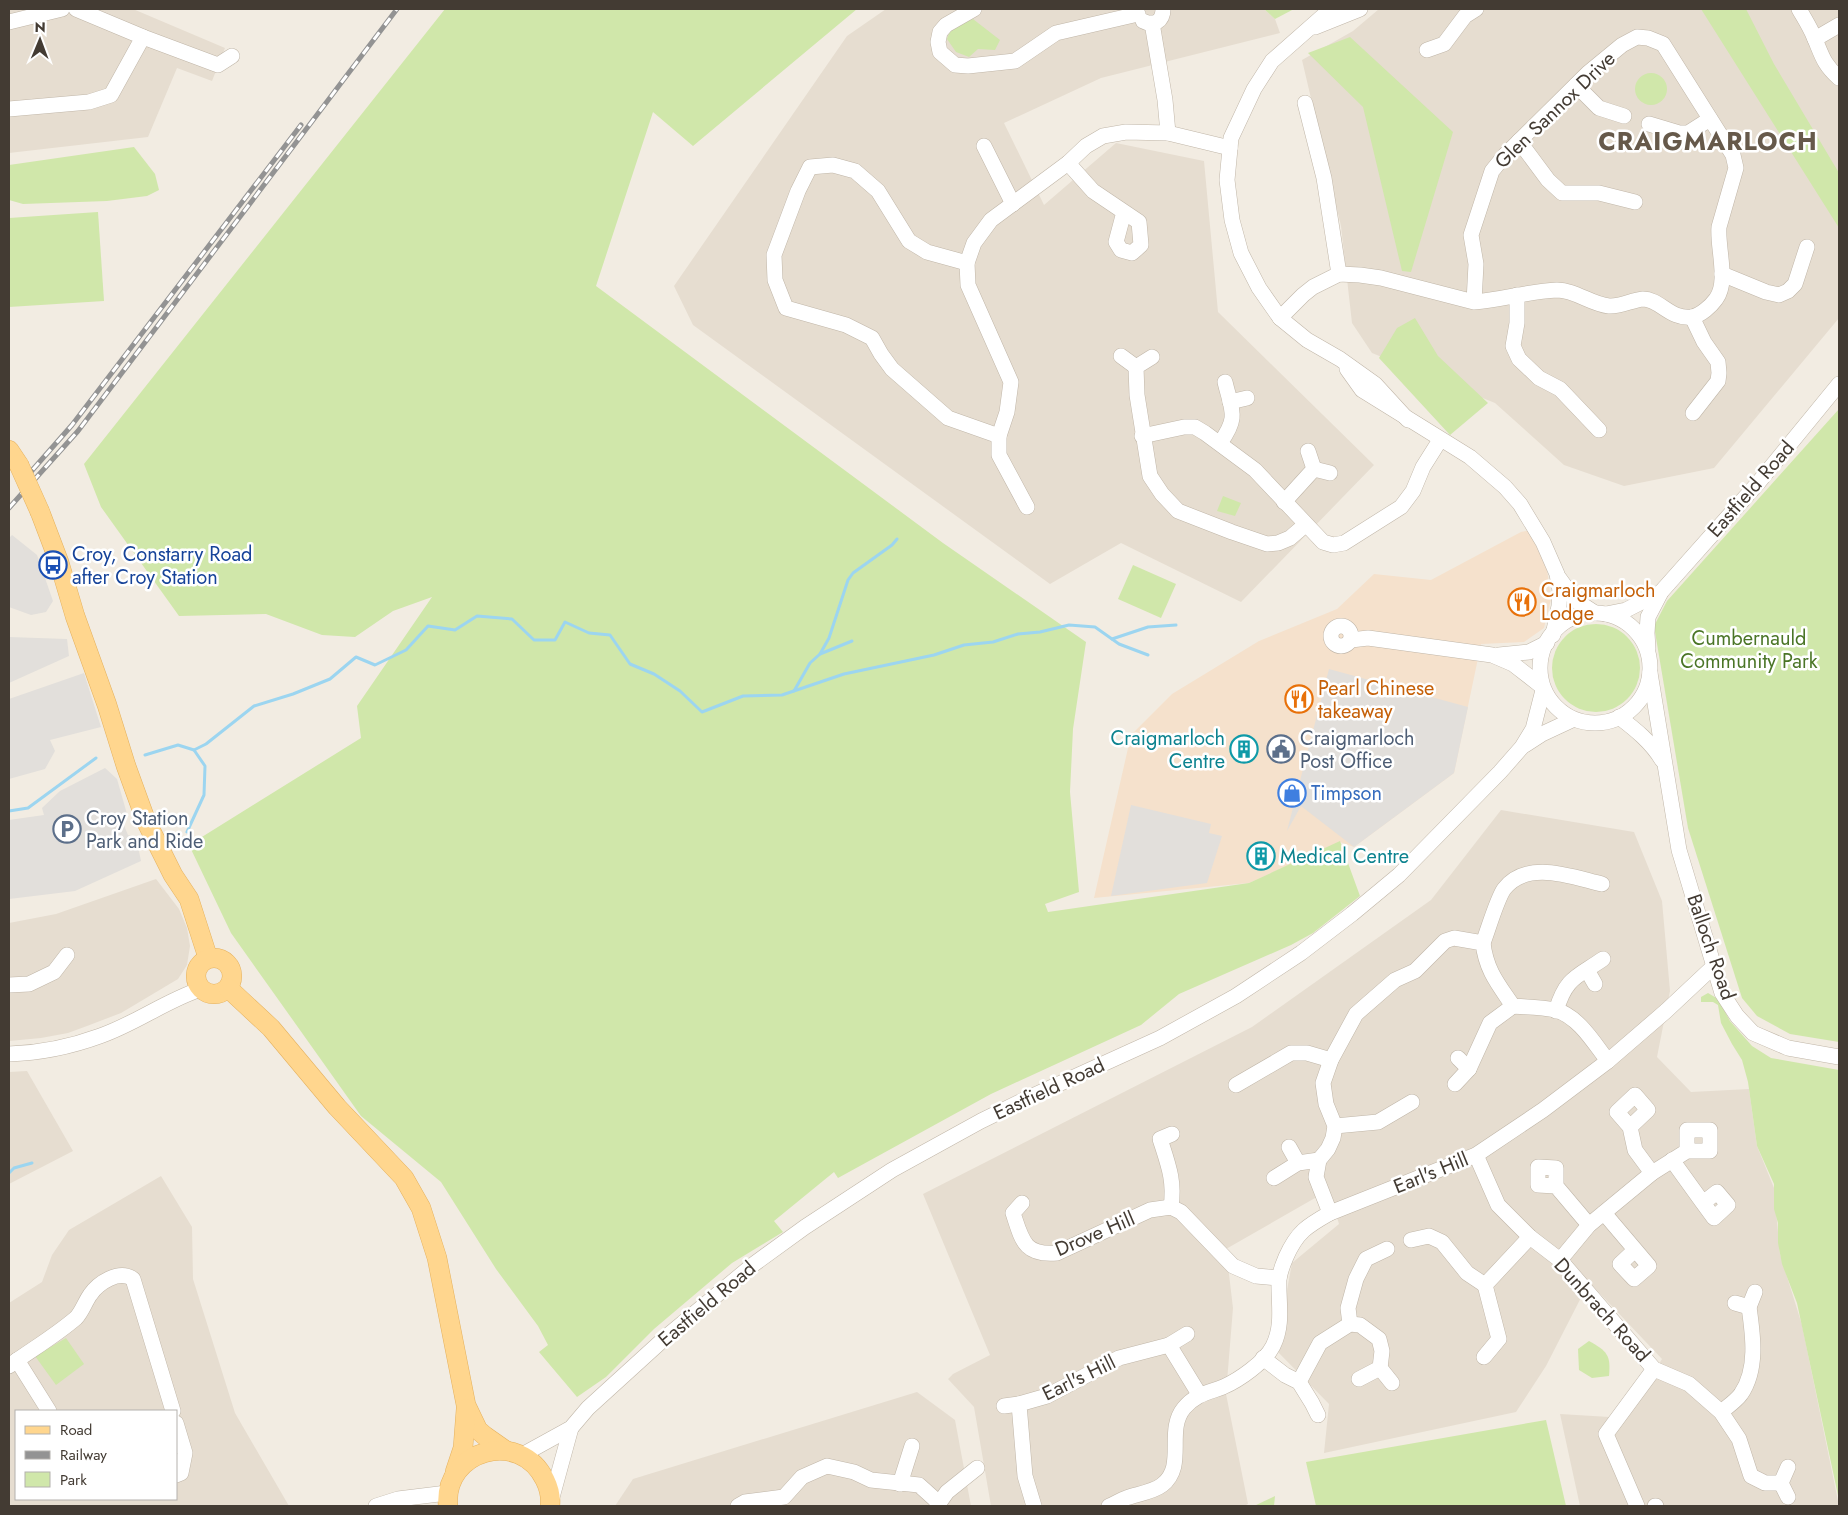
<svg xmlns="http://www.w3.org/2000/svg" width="1848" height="1515" viewBox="0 0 1848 1515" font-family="Jost,sans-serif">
	<rect width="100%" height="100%" fill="#f2ece2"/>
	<g fill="#e6ddd0" fill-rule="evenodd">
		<polygon points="9,9 133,9 225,48 212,81 177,68 148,137 9,153"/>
		<polygon points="886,9 1264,9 1275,19 1280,33 1101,78 1004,123 1044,205 1116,143 1204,161 1218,312 1374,465 1241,602 1121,543 1050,584 693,325 674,286 847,36"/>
		<polygon points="1379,9 1839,9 1839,318 1714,468 1624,486 1564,465 1495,403 1372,353 1352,323 1341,226 1302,60 1353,31"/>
		<polygon points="1501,810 1634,832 1662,901 1670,991 1657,1057 1691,1092 1749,1089 1757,1146 1774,1188 1780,1254 1802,1325 1839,1506 1580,1506 1560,1414 1626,1418 1662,1359 1589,1282 1546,1366 1516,1412 1324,1453 1329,1404 1276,1350 1292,1263 1339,1224 1329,1190 1226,1249 1233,1308 1226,1394 1248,1504 1244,1506 991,1506 974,1407 948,1379 953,1374 990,1355 923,1194 1252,1027 1431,900"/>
		<polygon points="156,879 179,909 187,928 190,946 187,965 178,979 121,1013 87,1026 68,1033 41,1038 9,1041 9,923 56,914"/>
		<polygon points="27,1071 73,1151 9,1184 9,1072"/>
		<path d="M161,1176l31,51 1,52 42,134 54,93h-280v-203l33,-21 10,-27 17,-25zM16,1411h160v88h-160z"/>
		<polygon points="917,1392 955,1420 971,1506 615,1506 633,1479"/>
	</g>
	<polygon fill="#f5e1cc" points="1531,530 1546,562 1551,599 1544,628 1524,642 1481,644 1454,773 1354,847 1340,842 1249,883 1094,898 1131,735 1172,694 1259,641 1337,609 1374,574 1431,580 1521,532"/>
	<g fill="#d0e7aa">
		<polygon points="445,9 857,9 693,146 653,112 596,286 943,543 1086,642 1073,729 1070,792 1079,892 1045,904 1048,912 1249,883 1340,841 1360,896 1313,933 1291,945 1179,994 1141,1025 991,1094 838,1178 834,1172 774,1221 783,1232 732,1263 654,1329 606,1377 577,1397 539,1352 548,1345 538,1326 496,1269 441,1182 361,1116 231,933 189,845 361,738 357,706 432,597 393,611 355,637 322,635 266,614 179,616 101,507 84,464"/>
		<polygon points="1264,9 1294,9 1275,19"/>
		<polygon points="1701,9 1746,9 1774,64 1839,173 1839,228"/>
		<path d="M973,19l27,21 -5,10 -17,-1 -9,8 -13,-5 -9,-13c4,-13 14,-15 26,-20z"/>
		<polygon points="1350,37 1453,132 1411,272 1402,271 1363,107 1308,53"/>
		<circle cx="1651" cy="89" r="16"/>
		<polygon points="134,147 155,174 159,190 147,196 107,201 23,204 9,200 9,165"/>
		<polygon points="98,212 104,301 9,307 9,218"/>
		<polygon points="1415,318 1438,356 1488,403 1450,435 1379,358 1397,328"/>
		<polygon points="1839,409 1839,1042 1790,1034 1757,1016 1742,998 1688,828 1654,626 1667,601"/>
		<polygon points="1223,496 1241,503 1235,516 1217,511"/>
		<polygon points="1133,565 1176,584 1161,618 1118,599"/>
		<circle cx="1596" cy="668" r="44"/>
		<polygon points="1708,993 1718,999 1730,1021 1752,1046 1771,1058 1839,1070 1839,1500 1797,1303 1782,1264 1778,1243 1778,1223 1774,1209 1774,1184 1757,1146 1748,1082 1742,1060 1732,1044 1721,1023 1718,1005 1713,1002 1701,1002 1701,997"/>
		<polygon points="66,1338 84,1364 56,1385 35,1356"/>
		<path d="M1589,1341c18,10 22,14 20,35l-17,2 -13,-8 -1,-21z"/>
		<polygon points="1546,1420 1566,1506 1316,1506 1306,1462"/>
		<polygon points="1275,1496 1274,1506 1254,1506"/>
	</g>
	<g fill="#e2dfdb">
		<polygon points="12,535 37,555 53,601 46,612 31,615 9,607 9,538"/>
		<polygon points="9,637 67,639 69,656 9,683"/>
		<polygon points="1329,669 1468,707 1454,773 1354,847 1301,806 1287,831"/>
		<polygon points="84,673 101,727 50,740 55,751 45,769 9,779 9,699"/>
		<polygon points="105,768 117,779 127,814 123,823 128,835 136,837 141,861 75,891 9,899 9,820 44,815 42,808 60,791"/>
		<polygon points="1131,805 1211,824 1209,833 1222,836 1207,883 1111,896"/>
	</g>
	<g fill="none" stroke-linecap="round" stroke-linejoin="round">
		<g stroke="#9cd5f0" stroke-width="3">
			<polyline points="1112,639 1148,627 1176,625"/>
			<polyline points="820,654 852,641"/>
			<polyline points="794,691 810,663 820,654 829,638 848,580 853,573 892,545 897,539"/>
			<polyline points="145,755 178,745 194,750 206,744 254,706 293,694 330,679 356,657 375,665 406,650 428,626 455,630 477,616 512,619 534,640 555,640 565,622 589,633 610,635 630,664 654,674 680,691 702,712 743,696 782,695 844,674 934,655 964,645 993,642 1018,634 1040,632 1069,625 1095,627 1119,644 1148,655"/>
			<polyline points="9,811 28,808 96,758"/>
			<polyline points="187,832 204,795 205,766 194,750"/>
			<polyline points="9,1173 14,1168 32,1163"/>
		</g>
		<g stroke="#c0b6a8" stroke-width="16">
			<g id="minor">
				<polyline points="974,9 946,25 940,32 938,42 940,52 955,65 968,66 1015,61 1056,33 1138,14"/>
				<polyline points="1331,9 1272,61 1254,89 1231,138 1227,180 1232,220 1241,253 1259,288 1280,318 1307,340 1340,359 1375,384 1408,420"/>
				<path d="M1799,9c5,9 11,18 15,28 8,18 9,27 25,41"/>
				<path d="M1143,21c11,6 20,0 20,-12"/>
				<polyline points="9,22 62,9"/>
				<polyline points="1152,23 1165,100 1168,133"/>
				<polyline points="1315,27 1360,9"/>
				<polyline points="143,37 218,65 232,56"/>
				<polyline points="1815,39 1839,25"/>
				<polyline points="1427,50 1444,44 1465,16 1476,9"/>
				<polyline points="1576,85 1599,108 1624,116"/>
				<polyline points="1305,103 1324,178 1339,274"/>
				<polyline points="9,109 89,102 111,95 143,37 76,9"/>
				<polyline points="1649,124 1679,133 1688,133 1710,119"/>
				<polyline points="1519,141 1548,180 1562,193 1599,193 1635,202"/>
				<polyline points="984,146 1013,204"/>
				<polyline points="1068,163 1093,191 1139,222 1141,245 1132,253 1121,250 1116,242 1124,212"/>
				<polyline points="967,263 927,252 909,241 878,191 855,171 833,165 810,167 798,191 774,255 775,280 786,308 846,325 872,338 881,354 892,369 948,418 999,436"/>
				<polyline points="1722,274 1766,292 1779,295 1788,291 1795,284 1807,247"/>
				<polyline points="1517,295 1517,323 1513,346 1519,359 1539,378 1560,389 1599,430"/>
				<polyline points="1692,317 1704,342 1718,362 1719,373 1718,381 1693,413"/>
				<path d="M1280,318l23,-23 10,-8 26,-13 21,1 21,3 93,24c28,-2 55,-11 83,-12 18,0 34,14 52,16 11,1 23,-6 34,-7 17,0 27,21 49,18 9,-2 19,-11 24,-18 13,-17 1,-52 3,-72l17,-59 -3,-13 -70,-111 -15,-6 -11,-1 -15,8 -34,28 -83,82 -13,16 -21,64 5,29 -2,38"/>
				<polyline points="1121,356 1136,367"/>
				<polyline points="1152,357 1136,367 1137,395 1150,476 1162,494 1178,511 1232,532 1267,544 1278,543 1290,538 1305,525"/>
				<polyline points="1347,369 1362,390 1470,457 1505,487 1520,504 1543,542 1557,574 1560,591 1559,606 1553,635"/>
				<polyline points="1230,402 1247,398"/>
				<polyline points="1142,436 1184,427 1195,427 1205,433 1255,470 1323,542 1333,545 1344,543 1401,507 1413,491 1423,467 1440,440"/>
				<path d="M1220,443c19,-26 12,-32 5,-61"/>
				<polyline points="1314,469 1330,473"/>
				<polyline points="1284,502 1314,469 1308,451"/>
				<polyline points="1027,507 999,455 999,436 1007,412 1011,382 968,285 967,263 974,243 991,220 1068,163 1086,146 1103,136 1126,132 1168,133 1230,148"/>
				<polyline points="1559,578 1575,600 1595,613"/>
				<circle cx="1595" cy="668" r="55"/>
				<polyline points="1606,614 1626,610 1661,592"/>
				<circle cx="1341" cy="636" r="10"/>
				<polyline points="1351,640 1368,638 1492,655 1513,664 1540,685"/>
				<polyline points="1648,649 1647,633 1648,617 1661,592 1758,483 1839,384"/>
				<polyline points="1499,655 1529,652 1547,643"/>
				<polyline points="1650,673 1679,850 1722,993 1737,1016 1753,1033 1788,1048 1839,1057"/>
				<path d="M1619,717c17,13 32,25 43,43"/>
				<polyline points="1525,745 1542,734 1572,720"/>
				<path d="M1483,943c5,-13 14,-44 21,-54 23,-30 68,-12 98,-5"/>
				<polyline points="1587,970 1595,984"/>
				<polyline points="9,985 29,984 54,972 67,955"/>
				<path d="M1556,1011c10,-34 21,-34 47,-52"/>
				<path d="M9,1054c30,-1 61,-7 91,-18 35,-12 65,-35 101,-47"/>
				<polyline points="1458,1058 1469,1069"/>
				<polyline points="1455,1084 1469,1069 1490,1023 1513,1006"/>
				<polyline points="1236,1085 1291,1053 1307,1053 1331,1060"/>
				<polyline points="1335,1126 1378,1122 1412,1102"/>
				<polyline points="1630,1127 1648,1110 1635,1095 1617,1112 1630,1127 1635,1150 1652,1173"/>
				<polyline points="1289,1147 1298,1163"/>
				<polyline points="1476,1155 1498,1205 1530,1237 1560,1260 1654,1369 1689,1384 1721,1412 1739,1439 1751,1476 1765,1483 1781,1483"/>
				<polyline points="1672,1160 1703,1203 1717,1192 1728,1205 1714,1218 1703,1203"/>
				<polyline points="1274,1178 1298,1163 1319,1160"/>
				<polyline points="1556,1186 1538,1185 1538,1167 1556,1168 1556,1186 1589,1225"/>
				<path d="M1022,1203l-9,10c9,27 11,43 44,40l93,-43 21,-3 10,5 52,54 23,10 23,2"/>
				<path d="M1171,1207c4,-26 -3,-43 -11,-68l12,-5"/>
				<path d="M1330,1213l-14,-36 3,-17 9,-11 5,-11 2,-12 -9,-22 -3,-21 8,-23 25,-46 39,-34 20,-9 30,-30 9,-3 29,5c3,27 15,41 30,63 14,1 29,1 43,4 23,7 38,33 52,51"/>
				<polyline points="1604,1213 1649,1266 1634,1279 1620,1264 1635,1250"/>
				<polyline points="1411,1240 1429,1236 1442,1242 1467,1273 1485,1285"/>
				<polyline points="1560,1260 1589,1225 1652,1173 1687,1151 1687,1130 1710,1130 1710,1151 1687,1151"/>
				<polyline points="1735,1303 1749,1307 1755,1292"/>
				<polyline points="1350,1324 1348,1308 1356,1279 1366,1259 1387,1249"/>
				<polyline points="1169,1345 1187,1334"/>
				<polyline points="1484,1357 1499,1339 1485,1285 1530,1237"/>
				<polyline points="1263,1358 1285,1375 1299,1382 1312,1403 1318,1415"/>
				<polyline points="17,1360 49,1411"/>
				<path d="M9,1366c22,-16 46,-30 67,-48 6,-6 9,-16 14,-23 8,-12 29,-26 43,-16l40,132"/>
				<polyline points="1380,1368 1392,1383"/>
				<polyline points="1299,1382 1320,1343 1350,1324 1360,1325 1379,1339 1382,1351 1380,1368 1359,1379"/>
				<polyline points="1004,1406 1019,1404"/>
				<path d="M1721,1412c6,-5 15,-11 20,-18 17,-25 12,-59 8,-87"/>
				<polyline points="176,1423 185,1453 181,1473 176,1475"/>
				<polyline points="522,1455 571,1428 588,1408 666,1337 754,1264 805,1227 892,1170 981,1121 1028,1098 1160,1038 1236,996 1301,953 1352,914 1399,875 1500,772 1522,747 1533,729 1543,690"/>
				<polyline points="1788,1467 1781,1483 1788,1497"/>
				<polyline points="900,1484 912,1446"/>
				<polyline points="551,1501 571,1428"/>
				<polyline points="376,1506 398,1499 447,1493"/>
				<polyline points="738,1506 745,1502 784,1497 802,1477 827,1466 854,1472 871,1480 919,1485 939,1503"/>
				<polyline points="937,1506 947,1492 977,1468"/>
				<polyline points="1034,1506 1025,1476 1019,1404 1047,1396 1119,1358 1169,1345 1199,1394"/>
				<path d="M1109,1506c6,-2 11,-6 17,-8 11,-4 27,-6 36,-13 25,-19 3,-54 22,-77 12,-14 23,-15 39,-21 16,-7 42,-25 50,-41 11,-22 5,-44 6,-67 1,-7 4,-15 7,-22 11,-25 21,-31 44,-44l146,-58 67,-45 65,-49 58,-50 48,-45"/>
				<polyline points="1637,1506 1606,1434 1654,1369"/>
				<polyline points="1655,1506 1656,1506"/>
			</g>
		</g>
		<g stroke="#e5b15d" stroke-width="20">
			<g id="major">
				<polyline points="9,450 19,465"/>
				<polyline points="40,512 59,562 75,616 107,705 126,766 146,821 173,875 189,899 208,958"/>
				<circle cx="214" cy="976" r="18"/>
				<polyline points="228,988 271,1028 337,1107 404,1178 421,1208 437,1258 466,1405 478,1430 485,1436 505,1450"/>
				<polyline points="455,1472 463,1448 466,1409"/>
				<path d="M448,1506c-5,-56 72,-78 97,-26 4,8 6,17 5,26"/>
			</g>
		</g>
		<use href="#minor" stroke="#fff" stroke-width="15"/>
		<use href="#major" stroke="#ffd68e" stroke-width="19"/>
		<g stroke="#939393" stroke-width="5">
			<g id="rail">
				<polyline points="21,483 72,425 301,125"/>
				<polyline points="9,508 78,431 397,9"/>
			</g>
		</g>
		<use href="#rail" stroke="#fff" stroke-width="3" stroke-dasharray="9" stroke-linecap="butt"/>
		<g stroke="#e5b15d" stroke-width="20" stroke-linecap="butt">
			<polyline id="major-bridge" points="19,465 40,512"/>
		</g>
		<use href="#major-bridge" stroke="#ffd68e" stroke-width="19"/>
	</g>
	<defs>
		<g id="bus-ring" transform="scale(1.4375)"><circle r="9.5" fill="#fff" stroke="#1a4fb4" stroke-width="1.5"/><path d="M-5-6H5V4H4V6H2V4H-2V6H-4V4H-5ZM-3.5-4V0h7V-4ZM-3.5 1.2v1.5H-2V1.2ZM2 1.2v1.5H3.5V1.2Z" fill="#1a4fb4"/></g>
		<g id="restaurant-ring" transform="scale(1.4375)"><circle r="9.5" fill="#fff" stroke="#e8710a" stroke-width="1.5"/><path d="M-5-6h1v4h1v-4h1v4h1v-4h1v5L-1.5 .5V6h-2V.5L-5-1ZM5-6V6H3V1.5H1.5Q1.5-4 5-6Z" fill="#e8710a"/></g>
		<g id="building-ring" transform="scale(1.4375)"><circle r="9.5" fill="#fff" stroke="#0f9aa8" stroke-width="1.5"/><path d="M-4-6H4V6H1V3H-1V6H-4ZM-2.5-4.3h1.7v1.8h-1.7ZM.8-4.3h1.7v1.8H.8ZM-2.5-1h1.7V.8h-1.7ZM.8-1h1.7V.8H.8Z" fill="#0f9aa8"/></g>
		<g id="civic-ring" transform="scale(1.4375)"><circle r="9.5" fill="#fff" stroke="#5c6f8a" stroke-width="1.5"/><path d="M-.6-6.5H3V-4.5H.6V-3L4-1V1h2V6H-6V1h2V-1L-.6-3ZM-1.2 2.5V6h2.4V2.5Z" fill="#5c6f8a"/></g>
		<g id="shop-ring" transform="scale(1.4375)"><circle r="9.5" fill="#fff" stroke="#3f7fe0" stroke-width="1.5"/><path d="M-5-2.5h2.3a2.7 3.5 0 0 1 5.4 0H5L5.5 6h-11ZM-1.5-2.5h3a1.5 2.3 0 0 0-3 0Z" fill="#3f7fe0"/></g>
		<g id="parking-ring" transform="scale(1.4375)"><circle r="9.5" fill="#fff" stroke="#5c6f8a" stroke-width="1.5"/><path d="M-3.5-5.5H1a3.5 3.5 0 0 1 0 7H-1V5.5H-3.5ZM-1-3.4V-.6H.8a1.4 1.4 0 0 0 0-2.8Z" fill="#5c6f8a"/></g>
	</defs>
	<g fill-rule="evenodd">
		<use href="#bus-ring" x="53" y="565"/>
		<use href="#restaurant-ring" x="1522" y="602"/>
		<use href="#restaurant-ring" x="1299" y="699"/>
		<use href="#building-ring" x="1244" y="749"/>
		<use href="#civic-ring" x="1281" y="749"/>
		<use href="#shop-ring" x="1292" y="793"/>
		<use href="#parking-ring" x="67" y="829"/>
		<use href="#building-ring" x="1261" y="856"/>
	</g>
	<g text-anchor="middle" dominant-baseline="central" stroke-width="5" stroke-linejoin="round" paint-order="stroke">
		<g font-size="20" fill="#433b33" stroke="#fff">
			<text transform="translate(1555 110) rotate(-44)">Glen Sannox Drive</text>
			<text transform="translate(1751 489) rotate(-49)">Eastfield Road</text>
			<text transform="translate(1711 947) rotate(71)">Balloch Road</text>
			<text transform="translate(1049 1089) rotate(-25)">Eastfield Road</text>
			<text transform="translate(1431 1173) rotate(-22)">Earl's Hill</text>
			<text transform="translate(1095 1234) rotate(-23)">Drove Hill</text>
			<text transform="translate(707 1304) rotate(-40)">Eastfield Road</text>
			<text transform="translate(1602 1310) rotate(48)">Dunbrach Road</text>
			<text transform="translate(1079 1378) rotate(-26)">Earl's Hill</text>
		</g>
		<g font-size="20" fill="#164399" stroke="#fff" text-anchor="start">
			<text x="72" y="554">Croy, Constarry Road<tspan x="72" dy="23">after Croy Station</tspan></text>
		</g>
		<g font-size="20" fill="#c56008" stroke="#fff" text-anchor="start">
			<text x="1541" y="590">Craigmarloch<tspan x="1541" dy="23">Lodge</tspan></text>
			<text x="1318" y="688">Pearl Chinese<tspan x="1318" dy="23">takeaway</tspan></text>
		</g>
		<g font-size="20" fill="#4a7526" stroke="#fff">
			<text x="1749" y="638">Cumbernauld<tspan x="1749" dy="23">Community Park</tspan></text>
		</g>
		<g font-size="20" fill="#0d838f" stroke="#fff" text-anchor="end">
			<text x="1225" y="738">Craigmarloch<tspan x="1225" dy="23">Centre</tspan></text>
			<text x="1280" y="856" text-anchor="start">Medical Centre</text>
		</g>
		<g font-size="20" fill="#4e5e75" stroke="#fff" text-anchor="start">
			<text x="1300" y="738">Craigmarloch<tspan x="1300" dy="23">Post Office</tspan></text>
			<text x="86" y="818">Croy Station<tspan x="86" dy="23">Park and Ride</tspan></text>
		</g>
		<g font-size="20" fill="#366cbe" stroke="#fff" text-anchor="start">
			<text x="1311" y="793">Timpson</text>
		</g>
		<g font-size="25" font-weight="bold" letter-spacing="1" fill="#66594a" stroke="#fff">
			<text x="1708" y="141">CRAIGMARLOCH</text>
		</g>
	</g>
	<rect width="1848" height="1515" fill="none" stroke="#433b33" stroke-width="20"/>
	<rect x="15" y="1410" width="162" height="90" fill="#ffffff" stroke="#b4b1ad"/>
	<rect x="25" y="1426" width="25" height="8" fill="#ffd68e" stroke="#b4b1ad"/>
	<text x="60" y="1435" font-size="15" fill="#433b33">Road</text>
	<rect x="25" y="1451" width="25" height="8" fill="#939393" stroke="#b4b1ad"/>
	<text x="60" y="1460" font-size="15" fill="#433b33">Railway</text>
	<rect x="25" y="1472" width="25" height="15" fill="#d0e7aa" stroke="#b4b1ad"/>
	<text x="60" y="1485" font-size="15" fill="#433b33">Park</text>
	<g transform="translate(40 40) rotate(1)" stroke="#ffffff" stroke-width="4" paint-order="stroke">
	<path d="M0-4L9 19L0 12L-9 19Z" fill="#433b33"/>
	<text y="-8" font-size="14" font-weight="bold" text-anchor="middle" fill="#433b33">N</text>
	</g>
</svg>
